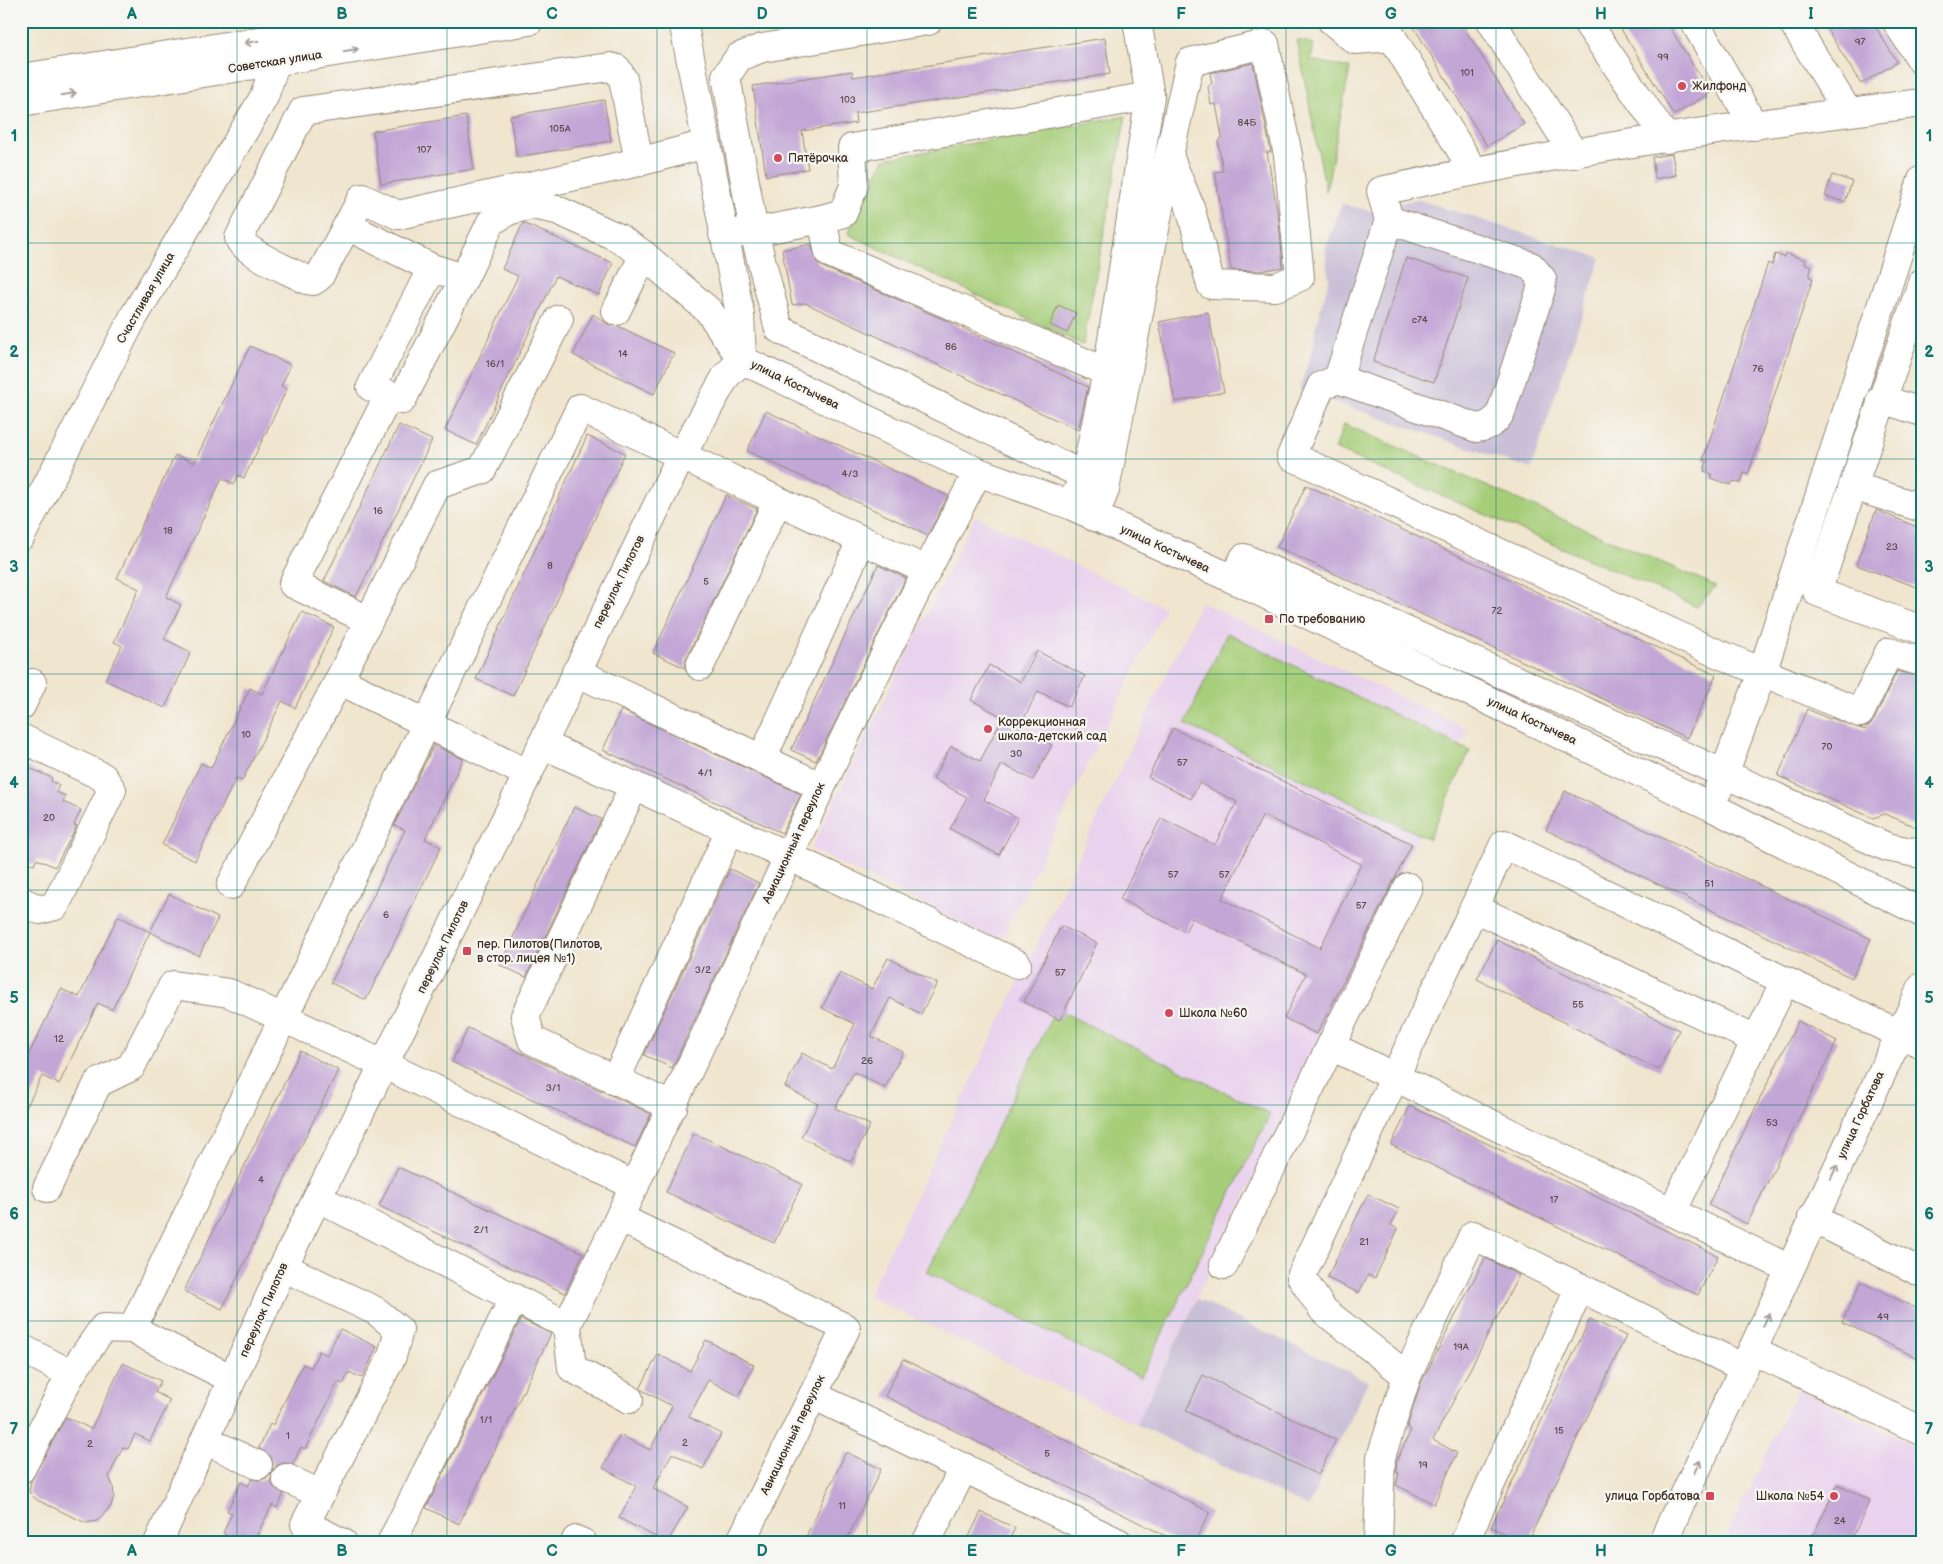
<svg xmlns="http://www.w3.org/2000/svg" width="1943" height="1564" viewBox="0 0 1943 1564" font-family="'Balsamiq Sans',sans-serif">
	<rect width="100%" height="100%" fill="#f6f6f2"/>
	<filter id="ink" filterUnits="userSpaceOnUse"><feTurbulence type="fractalNoise" baseFrequency=".02" numOctaves="2"/><feDisplacementMap in="SourceGraphic" scale="10" xChannelSelector="R" yChannelSelector="G"/><feConvolveMatrix kernelMatrix="1 2 1 2 8 2 1 2 1" color-interpolation-filters="sRGB"/></filter>
	<filter id="wash" filterUnits="userSpaceOnUse"><feTurbulence type="fractalNoise" baseFrequency=".0096" numOctaves="4" result="noise"/><feDisplacementMap in="SourceGraphic" scale="20" xChannelSelector="R" yChannelSelector="G"/><feGaussianBlur stdDeviation="1.12" result="paint"/><feColorMatrix in="noise" values="0 0 0 0 0 0 0 0 0 0 0 0 0 0 0 0 0 1.4 0 .05"/><feComposite in="paint" operator="in"/></filter>
	<g filter="url(#wash)">
		<rect width="100%" height="100%" fill="#f0e5ce"/>
		<g fill="#e9d2ed">
			<polygon points="975,516 1165,608 1000,942 811,849"/>
			<polygon points="1201,602 1469,730 1136,1424 868,1296"/>
			<polygon points="1798,1389 1922,1450 1922,1543 1723,1543"/>
		</g>
		<g fill="#c9bfd7">
			<polygon points="1416,199 1601,258 1531,469 1299,390 1314,346 1315,328 1329,281 1325,250 1342,204 1371,211"/>
			<polygon points="1197,1299 1368,1381 1308,1507 1136,1424"/>
		</g>
		<g fill="#a6cd78" stroke="#707c4b">
			<polygon points="1297,40 1314,44 1311,60 1350,68 1326,192"/>
			<polygon points="1126,116 1083,345 848,234 884,159"/>
			<polygon points="1344,424 1716,586 1697,607 1335,449"/>
			<polygon points="1227,633 1470,751 1429,839 1185,724"/>
			<polygon points="1056,1009 1270,1114 1141,1377 927,1272"/>
		</g>
		<g id="blocks">
			<g fill="#c2a6d5" fill-rule="evenodd">
				<polygon points="1410,21 1460,21 1524,124 1487,146"/>
				<polygon points="1616,21 1666,21 1710,93 1674,115"/>
				<polygon points="1822,21 1872,21 1897,62 1861,84"/>
				<polygon points="1105,38 1110,74 855,113 856,123 802,131 808,169 766,176 753,86 852,71 853,77"/>
				<polygon points="1253,63 1271,152 1267,152 1279,221 1283,267 1260,271 1231,270 1215,172 1223,171 1218,141 1222,137 1216,104 1211,105 1208,87 1212,83 1210,73"/>
				<polygon points="604,100 611,141 517,157 510,116"/>
				<polygon points="466,116 474,169 381,184 373,131"/>
				<polygon points="1672,154 1676,175 1655,179 1652,157"/>
				<polygon points="1832,175 1852,181 1845,202 1825,196"/>
				<polygon points="523,223 613,263 599,295 556,276 476,445 445,430 518,276 502,269"/>
				<polygon points="811,244 817,262 823,267 945,320 1088,387 1078,430 805,303 792,305 782,250"/>
				<polygon points="1785,253 1806,260 1805,264 1812,266 1809,277 1813,278 1748,475 1744,473 1741,483 1733,481 1731,485 1710,478 1712,474 1704,471 1707,461 1703,460 1768,263 1772,265 1775,254 1784,257"/>
				<polygon points="1406,258 1468,278 1434,382 1373,362"/>
				<polygon points="1058,305 1076,313 1067,333 1050,325"/>
				<polygon points="1208,312 1224,392 1175,402 1159,322"/>
				<polygon points="593,314 609,325 618,326 674,353 654,394 573,355"/>
				<polygon points="250,346 291,365 281,386 287,389 244,478 238,475 234,484 222,478 166,597 181,605 164,639 191,652 165,708 105,680 122,646 114,642 139,589 117,578 175,455 194,463"/>
				<polygon points="766,411 948,496 928,535 747,451"/>
				<polygon points="399,425 432,440 356,597 324,581"/>
				<polygon points="587,436 625,453 513,696 476,679"/>
				<polygon points="1306,485 1716,675 1687,738 1277,547"/>
				<polygon points="726,495 757,509 686,659 685,668 653,653"/>
				<polygon points="1876,510 1922,529 1922,589 1856,565"/>
				<polygon points="878,565 906,578 816,761 791,750"/>
				<polygon points="302,612 334,627 295,708 282,701 242,781 236,778 195,861 162,845 201,763 211,768 250,688 262,694"/>
				<polygon points="1037,651 1085,676 1069,707 1038,691 1019,728 1052,745 1033,780 1002,764 984,800 1018,818 999,855 950,829 967,797 933,779 951,746 980,761 1003,717 971,700 989,665 1021,682"/>
				<polygon points="1897,671 1922,677 1922,814 1916,827 1885,814 1873,818 1778,776 1807,709 1830,719 1831,718 1865,730 1874,720"/>
				<polygon points="621,710 801,794 782,833 603,750"/>
				<path d="M1173,728l239,116 -95,190 -33,-16 22,-44 -114,-56 -7,14 -65,-33 41,-81 54,27 22,-43 -38,-19 -8,16 -43,-22zM1263,815l98,49 -41,84 -98,-49z"/>
				<polygon points="434,745 463,759 425,839 441,847 366,1000 331,983 405,830 394,825"/>
				<polygon points="25,766 52,778 51,781 59,785 56,792 66,796 63,802 81,810 74,825 77,826 55,867 37,859 34,865 21,859 21,774"/>
				<polygon points="1565,791 1871,939 1852,978 1546,830"/>
				<polygon points="574,807 601,819 526,977 500,965"/>
				<polygon points="730,869 759,883 672,1068 644,1055"/>
				<polygon points="169,894 218,918 199,956 150,932"/>
				<polygon points="118,916 150,932 112,1010 98,1003 59,1084 42,1076 21,1118 21,1070 61,989 79,997"/>
				<polygon points="1061,926 1097,943 1060,1020 1024,1002"/>
				<polygon points="1497,940 1679,1030 1659,1070 1477,979"/>
				<polygon points="888,958 937,983 921,1014 890,998 871,1036 903,1052 885,1088 854,1072 835,1108 870,1125 851,1162 801,1137 818,1104 785,1087 802,1053 832,1069 855,1024 822,1008 840,973 872,989"/>
				<polygon points="1798,1021 1837,1041 1747,1224 1708,1205"/>
				<polygon points="468,1028 651,1114 635,1147 452,1062"/>
				<polygon points="300,1051 338,1070 222,1309 184,1291"/>
				<polygon points="1410,1106 1718,1256 1698,1295 1391,1145"/>
				<polygon points="694,1133 802,1184 774,1243 666,1192"/>
				<polygon points="398,1167 583,1253 565,1293 379,1206"/>
				<polygon points="1368,1194 1399,1209 1391,1225 1398,1229 1375,1278 1368,1275 1359,1293 1327,1278"/>
				<polygon points="1485,1258 1519,1275 1433,1440 1457,1453 1434,1504 1396,1485 1399,1473 1396,1472 1397,1460 1411,1430 1407,1428 1420,1385"/>
				<polygon points="1861,1282 1922,1311 1922,1360 1842,1322"/>
				<polygon points="521,1319 551,1334 459,1524 426,1508"/>
				<polygon points="1590,1319 1626,1336 1527,1543 1524,1543 1491,1527"/>
				<polygon points="340,1329 377,1347 362,1378 349,1372 343,1384 338,1382 305,1449 301,1447 293,1464 284,1463 278,1465 272,1471 273,1463 271,1457 259,1448 270,1424 273,1425 303,1364 311,1368 319,1351 327,1355"/>
				<polygon points="706,1340 754,1365 739,1396 708,1380 689,1417 721,1434 703,1469 672,1453 653,1489 688,1507 667,1543 619,1518 636,1486 603,1468 620,1435 650,1450 672,1406 640,1389 658,1354 690,1371"/>
				<polygon points="903,1359 1210,1512 1194,1543 1180,1543 885,1396"/>
				<polygon points="123,1363 161,1381 155,1392 170,1400 150,1441 135,1434 128,1449 123,1447 109,1476 113,1486 114,1496 111,1506 97,1521 86,1523 37,1500 29,1492 31,1481 66,1417 91,1429"/>
				<polygon points="1203,1375 1336,1440 1318,1475 1186,1411"/>
				<polygon points="846,1452 881,1469 845,1543 803,1543"/>
				<polygon points="272,1472 271,1480 273,1486 284,1494 277,1508 272,1505 253,1543 226,1543 229,1537 223,1533 232,1513 227,1511 241,1482 248,1486 252,1479 260,1480 266,1478"/>
				<polygon points="1838,1484 1870,1500 1850,1543 1809,1543"/>
				<polygon points="981,1512 1015,1528 1008,1543 966,1543"/>
			</g>
		</g>
	</g>
	<g filter="url(#ink)">
		<use href="#blocks" fill-opacity="0" stroke="#968876" stroke-width="1"/>
		<g fill="none" stroke-linecap="round" stroke-linejoin="round">
			<g stroke="#968876" stroke-width="30">
				<g id="minor">
					<polyline points="683,21 740,314 742,360"/>
					<polyline points="928,21 762,48 739,57 726,76 754,232 779,329 1085,476"/>
					<polyline points="1332,21 1355,40 1392,37 1473,170"/>
					<polyline points="1491,21 1574,154"/>
					<polyline points="1586,21 1667,139"/>
					<polyline points="1694,21 1754,126"/>
					<polyline points="1792,21 1848,112"/>
					<polyline points="1896,21 1922,61"/>
					<path d="M1922,103c-181,22 -363,48 -541,88l8,29 -51,159 -17,7 -30,70 414,192 155,65 29,-61 33,10"/>
					<polyline points="822,219 843,213 854,186 852,148 1150,96 1137,21"/>
					<polyline points="347,226 362,198 398,215 639,162 706,144"/>
					<polyline points="723,234 754,232 822,219 829,253 1107,372 1085,476 1077,492"/>
					<path d="M432,268l-61,119 31,13 62,-122 -32,-10 -85,-42 -28,51 -6,4 -6,-1c-13,-7 -67,-30 -68,-42l64,-127 307,-44 7,2 6,10 16,83"/>
					<polyline points="464,278 491,222 508,211 532,205 557,210 617,237 644,255 709,311 742,360"/>
					<polyline points="1922,283 1817,592 1922,630"/>
					<polyline points="616,311 644,255"/>
					<polyline points="1107,372 1150,96"/>
					<path d="M1338,379l139,49c12,-2 18,-5 24,-16l40,-123 1,-10 -11,-13 -142,-46"/>
					<polyline points="1881,399 1922,412"/>
					<polyline points="1853,486 1922,508"/>
					<polyline points="1094,517 1105,490 1169,156 1190,62 1265,44 1288,155 1300,277 1276,287 1211,285 1190,207 1169,156"/>
					<polyline points="21,536 133,318 264,97 284,37 285,21"/>
					<polyline points="1233,579 1244,558 1887,847 1916,853 1922,849"/>
					<polyline points="368,620 293,584 389,395"/>
					<polyline points="700,666 777,502"/>
					<polyline points="576,672 820,786"/>
					<polyline points="339,680 437,485 482,470 559,319"/>
					<polyline points="21,706 32,683"/>
					<polyline points="21,738 103,777 112,790 55,906 40,910 21,901"/>
					<polyline points="542,744 788,856 1017,964"/>
					<polyline points="762,759 861,541"/>
					<polyline points="634,786 525,1016 532,1040 673,1107"/>
					<polyline points="1718,790 1762,673 1922,180"/>
					<polyline points="231,885 339,680 528,774"/>
					<polyline points="1474,908 1756,1040"/>
					<polyline points="1331,1046 1790,1269"/>
					<polyline points="615,1081 730,830"/>
					<polyline points="47,1188 98,1083 131,1067 173,985 229,993 385,1065 635,1186"/>
					<path d="M318,1198l249,127c140,-283 263,-574 411,-853"/>
					<polyline points="1672,1212 1785,981"/>
					<polyline points="620,1218 846,1328 740,1543"/>
					<polyline points="1812,1218 1922,1273"/>
					<polyline points="1224,1265 1408,887"/>
					<polyline points="283,1267 376,1311 399,1330 392,1356 305,1524 343,1543"/>
					<polyline points="567,1325 572,1368 629,1399"/>
					<polyline points="132,1329 580,408 926,570"/>
					<polyline points="21,1348 71,1374 103,1328 132,1329 232,1379"/>
					<polyline points="1752,1350 1922,1431"/>
					<polyline points="1407,1376 1473,1235 1744,1368"/>
					<polyline points="813,1395 1119,1543"/>
					<polyline points="205,1440 258,1465"/>
					<polyline points="21,1469 71,1374"/>
					<polyline points="286,1478 320,1494"/>
					<polyline points="576,1540 583,1543"/>
					<polyline points="391,1543 514,1298"/>
					<polyline points="926,1543 964,1467"/>
					<polyline points="1378,1543 1381,1457 1407,1376 1323,1310 1301,1277 1504,844 1785,981 1922,1044"/>
					<polyline points="1464,1543 1580,1287"/>
					<polyline points="1662,1543 1922,987"/>
				</g>
			</g>
			<g stroke="#968876" stroke-width="30">
				<g id="major">
					<polyline points="21,78 387,21"/>
					<polyline points="21,102 529,21"/>
					<polyline points="158,1543 283,1267 528,774 681,456 726,376 742,360 978,472 1070,505 1233,579 1712,807 1922,913"/>
				</g>
			</g>
			<use href="#minor" stroke="#fff" stroke-width="28"/>
			<use href="#major" stroke="#fff" stroke-width="28"/>
		</g>
		<defs><path id="oneway-shaft" d="M-6 0H5M1.5-3L5.5 0L1.5 3" fill="none" stroke-width="1.6" stroke-linecap="round" stroke-linejoin="round" transform="scale(1.25)"/></defs>
		<g stroke="#a79f9a">
			<use href="#oneway-shaft" transform="translate(252 42) rotate(170)"/>
			<use href="#oneway-shaft" transform="translate(351 50) rotate(-9)"/>
			<use href="#oneway-shaft" transform="translate(69 94) rotate(-9)"/>
			<use href="#oneway-shaft" transform="translate(1834 1172) rotate(-65)"/>
			<use href="#oneway-shaft" transform="translate(1766 1320) rotate(-65)"/>
			<use href="#oneway-shaft" transform="translate(1697 1467) rotate(-65)"/>
		</g>
	</g>
	<path fill="none" stroke="#0f766e" stroke-width="1" stroke-opacity="0.55" d="M237,21v1522M447,21v1522M657,21v1522M867,21v1522M1076,21v1522M1286,21v1522M1496,21v1522M1706,21v1522M21,243h1901M21,459h1901M21,674h1901M21,890h1901M21,1105h1901M21,1321h1901"/>
	<g fill="#d1495b" stroke="#f6f6f2" stroke-width="2">
		<circle cx="1682" cy="86" r="5"/>
		<circle cx="778" cy="158" r="5"/>
		<rect x="1264" y="614" width="10" height="10" rx="2.5"/>
		<circle cx="988" cy="729" r="5"/>
		<rect x="462" y="946" width="10" height="10" rx="2.5"/>
		<circle cx="1169" cy="1013" r="5"/>
		<rect x="1705" y="1491" width="10" height="10" rx="2.5"/>
		<circle cx="1834" cy="1496" r="5"/>
	</g>
	<g text-anchor="middle" dominant-baseline="central" stroke-width="4.5" stroke-linejoin="round" paint-order="stroke">
		<g font-size="10" fill="#5d494c">
			<text x="1860" y="42">97</text>
			<text x="1663" y="57">99</text>
			<text x="1467" y="73">101</text>
			<text x="848" y="100">103</text>
			<text x="1247" y="123">84Б</text>
			<text x="560" y="129">105А</text>
			<text x="424" y="150">107</text>
			<text x="1420" y="320">с74</text>
			<text x="951" y="347">86</text>
			<text x="623" y="354">14</text>
			<text x="495" y="364">16/1</text>
			<text x="1758" y="369">76</text>
			<text x="850" y="474">4/3</text>
			<text x="378" y="511">16</text>
			<text x="168" y="531">18</text>
			<text x="1892" y="547">23</text>
			<text x="550" y="566">8</text>
			<text x="706" y="582">5</text>
			<text x="1497" y="611">72</text>
			<text x="246" y="735">10</text>
			<text x="1827" y="747">70</text>
			<text x="1016" y="754">30</text>
			<text x="1182" y="763">57</text>
			<text x="705" y="773">4/1</text>
			<text x="49" y="818">20</text>
			<text x="1173" y="875">57</text>
			<text x="1224" y="875">57</text>
			<text x="1709" y="884">51</text>
			<text x="1361" y="906">57</text>
			<text x="386" y="915">6</text>
			<text x="703" y="970">3/2</text>
			<text x="1060" y="973">57</text>
			<text x="1578" y="1005">55</text>
			<text x="59" y="1039">12</text>
			<text x="867" y="1061">26</text>
			<text x="553" y="1088">3/1</text>
			<text x="1772" y="1123">53</text>
			<text x="261" y="1180">4</text>
			<text x="1554" y="1200">17</text>
			<text x="481" y="1230">2/1</text>
			<text x="1364" y="1242">21</text>
			<text x="1883" y="1317">49</text>
			<text x="1461" y="1347">19А</text>
			<text x="486" y="1420">1/1</text>
			<text x="1559" y="1431">15</text>
			<text x="288" y="1436">1</text>
			<text x="685" y="1443">2</text>
			<text x="90" y="1444">2</text>
			<text x="1047" y="1454">5</text>
			<text x="1423" y="1465">19</text>
			<text x="842" y="1506">11</text>
			<text x="1840" y="1521">24</text>
		</g>
		<g font-size="12" fill="#3b2a1e" stroke="#f6f6f2">
			<text transform="translate(275 62) rotate(-9)">Советская улица</text>
			<text transform="translate(146 298) rotate(-60)">Счастливая улица</text>
			<text transform="translate(795 385) rotate(26)">улица Костычева</text>
			<text transform="translate(1165 549) rotate(25)">улица Костычева</text>
			<text transform="translate(619 582) rotate(-64)">переулок Пилотов</text>
			<text transform="translate(1532 721) rotate(25)">улица Костычева</text>
			<text transform="translate(794 843) rotate(-65)">Авиационный переулок</text>
			<text transform="translate(443 947) rotate(-64)">переулок Пилотов</text>
			<text transform="translate(1861 1115) rotate(-65)">улица Горбатова</text>
			<text transform="translate(264 1310) rotate(-66)">переулок Пилотов</text>
			<text transform="translate(793 1435) rotate(-64)">Авиационный переулок</text>
		</g>
		<g font-size="12" fill="#3b2a1e" stroke="#f6f6f2" text-anchor="start">
			<text x="1692" y="86">Жилфонд</text>
			<text x="788" y="158">Пятёрочка</text>
			<text x="1279" y="619">По требованию</text>
			<text x="998" y="722">Коррекционная<tspan x="998" dy="14">школа-детский сад</tspan></text>
			<text x="477" y="944">пер. Пилотов(Пилотов,<tspan x="477" dy="14">в стор. лицея №1)</tspan></text>
			<text x="1179" y="1013">Школа №60</text>
			<text x="1700" y="1496" text-anchor="end">улица Горбатова</text>
			<text x="1824" y="1496" text-anchor="end">Школа №54</text>
		</g>
	</g>
	<rect width="1943" height="1564" fill="none" stroke="#f6f6f2" stroke-width="55"/>
	<rect x="28" y="28" width="1888" height="1508" fill="none" stroke="#0f766e" stroke-width="2"/>
	<g font-size="16" text-anchor="middle" font-weight="bold" fill="#0f766e">
		<text x="132" y="19">A</text>
		<text x="342" y="19">B</text>
		<text x="552" y="19">C</text>
		<text x="762" y="19">D</text>
		<text x="972" y="19">E</text>
		<text x="1181" y="19">F</text>
		<text x="1391" y="19">G</text>
		<text x="1601" y="19">H</text>
		<text x="1811" y="19">I</text>
		<text x="14" y="141">1</text>
		<text x="1929" y="141">1</text>
		<text x="14" y="357">2</text>
		<text x="1929" y="357">2</text>
		<text x="14" y="572">3</text>
		<text x="1929" y="572">3</text>
		<text x="14" y="788">4</text>
		<text x="1929" y="788">4</text>
		<text x="14" y="1003">5</text>
		<text x="1929" y="1003">5</text>
		<text x="14" y="1219">6</text>
		<text x="1929" y="1219">6</text>
		<text x="14" y="1434">7</text>
		<text x="1929" y="1434">7</text>
		<text x="132" y="1556">A</text>
		<text x="342" y="1556">B</text>
		<text x="552" y="1556">C</text>
		<text x="762" y="1556">D</text>
		<text x="972" y="1556">E</text>
		<text x="1181" y="1556">F</text>
		<text x="1391" y="1556">G</text>
		<text x="1601" y="1556">H</text>
		<text x="1811" y="1556">I</text>
	</g>
</svg>
